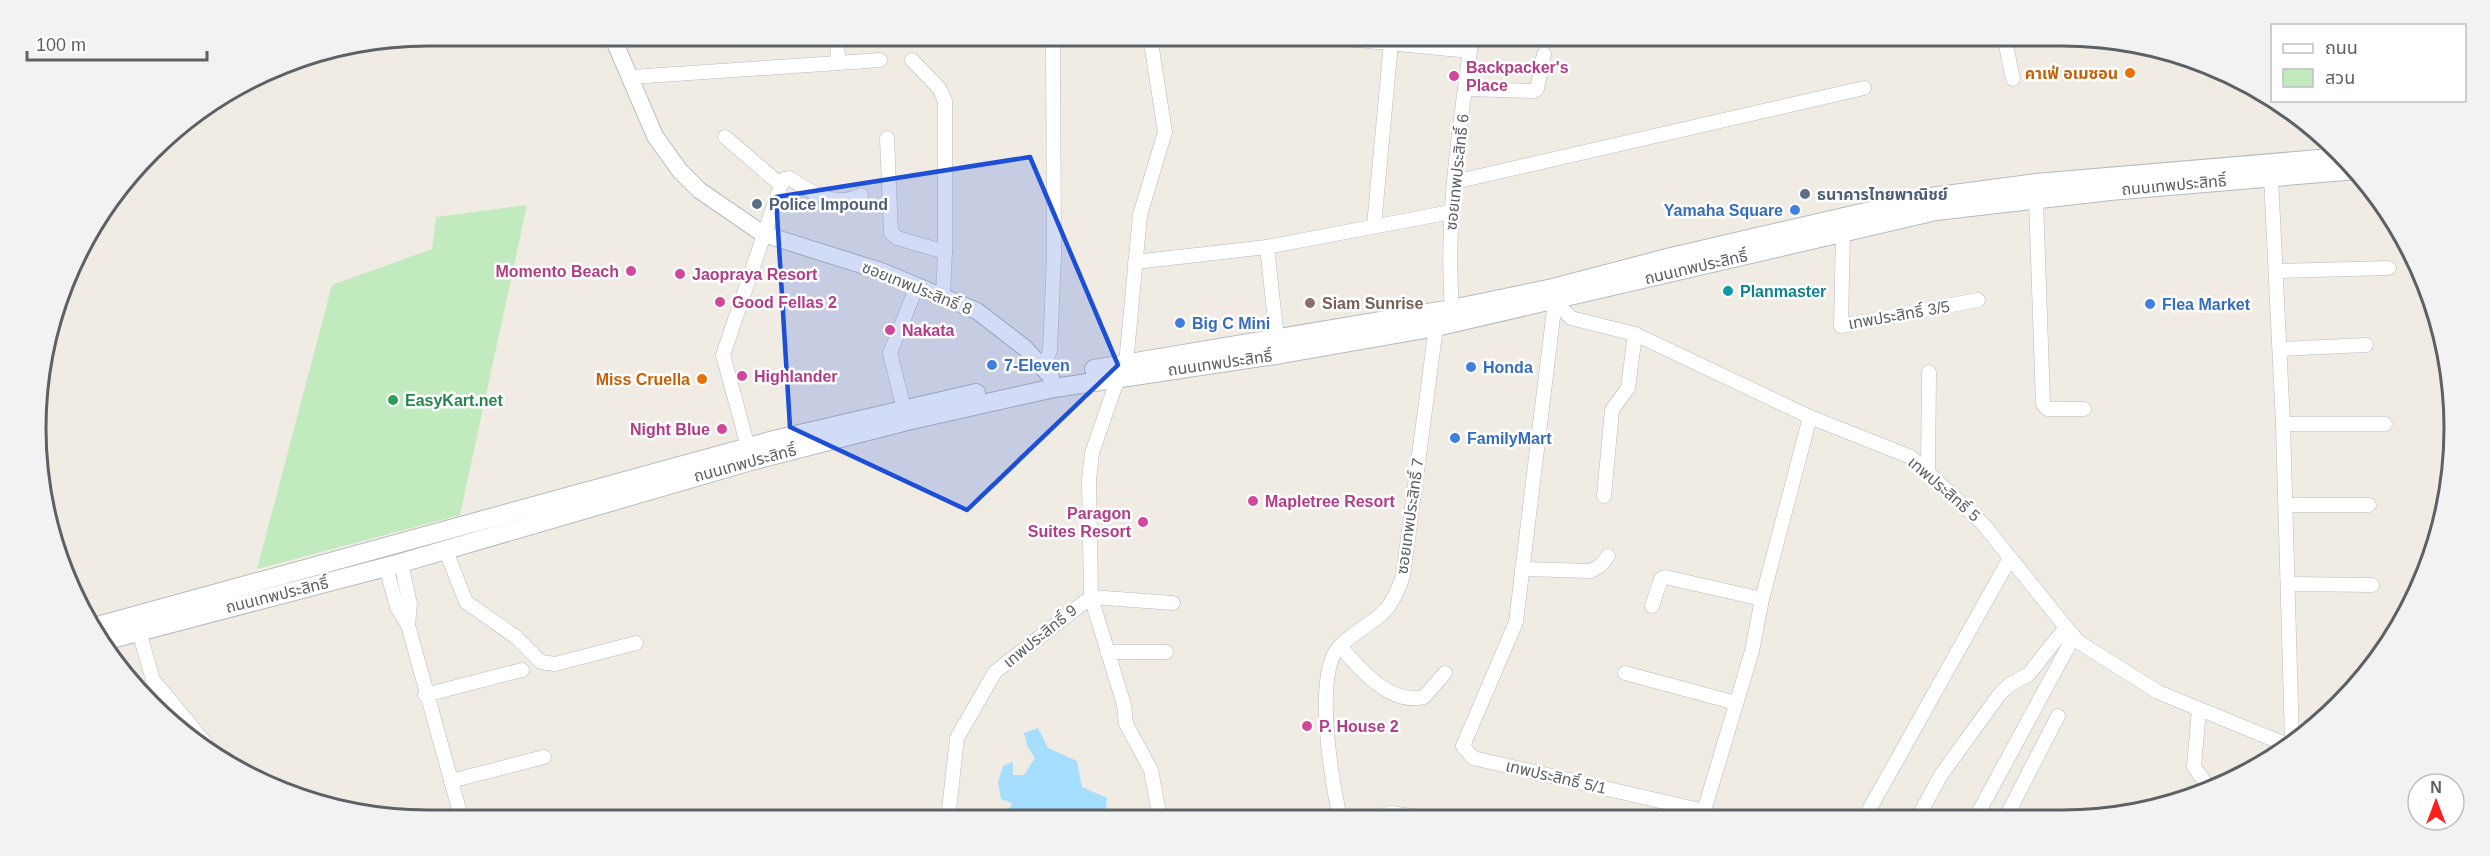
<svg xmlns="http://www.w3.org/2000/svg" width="2490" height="856" viewBox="0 0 2490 856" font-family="Arial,'Noto Sans Thai',sans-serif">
	<rect width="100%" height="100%" fill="#f0ece4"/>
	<polygon fill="#c1eabe" points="527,205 460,515 257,569 332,285 432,249 436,217"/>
	<polygon fill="#a5deff" points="1038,728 1048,748 1077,761 1082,787 1107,798 1105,819 1008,819 1006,817 1012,803 1001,799 998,782 1003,766 1013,762 1013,775 1024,775 1035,758 1027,746 1024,733"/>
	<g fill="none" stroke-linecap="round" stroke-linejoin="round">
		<g stroke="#b6bbbf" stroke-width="15">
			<g id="minor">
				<polyline points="1317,36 1470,51"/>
				<polyline points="2004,36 2013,79"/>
				<polyline points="912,60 939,88 945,101 945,252 943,296"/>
				<polyline points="838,63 880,60"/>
				<polyline points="631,77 838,63 837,36"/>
				<polyline points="1465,89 1534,91 1537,89 1544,54"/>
				<polyline points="725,137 781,185"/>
				<polyline points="887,138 891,233 897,238 945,252"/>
				<polyline points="2326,141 2329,158"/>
				<polyline points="2271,177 2283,424 2292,741"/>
				<polyline points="1454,182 1864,88"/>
				<polyline points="2036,199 2043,404 2047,409 2084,409"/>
				<polyline points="1374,226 1391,43"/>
				<polyline points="1843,232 1841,326 1978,300"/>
				<polyline points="1267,247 1277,339"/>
				<polyline points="1135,262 1267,247 1451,212"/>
				<polyline points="2276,271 2389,268"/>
				<polyline points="1555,301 1516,622 1463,746 1473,758 1704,811 1752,651 1762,599 1810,417"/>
				<polyline points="1555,301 1571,318 1635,334 1810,417 1911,457 1983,524 2077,641 2158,692 2287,745"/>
				<path d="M1452,309c-7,-91 8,-183 20,-273"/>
				<polyline points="2280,349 2366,345"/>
				<polyline points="1126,364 1140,215 1165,132 1150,36"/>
				<polyline points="1044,369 1050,350 1054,256 1053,36"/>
				<polyline points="1118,378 1092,453 1089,480 1091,597 1124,705 1126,724 1151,770 1160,819"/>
				<polyline points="904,409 890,353 917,286"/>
				<polyline points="2283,424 2385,424"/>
				<path d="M748,447l-25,-92 58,-170 3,-6 5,-1c23,15 45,30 72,17"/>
				<polyline points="1928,473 1929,372"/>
				<polyline points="1604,496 1612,410 1628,388 1635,334"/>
				<polyline points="2286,505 2369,505"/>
				<polyline points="446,551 466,602 516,637 541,662 555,664 636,643"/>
				<polyline points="401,563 410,604 408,625"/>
				<polyline points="386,567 397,607 408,625 462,820"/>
				<polyline points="1522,569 1591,571 1601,565 1608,556"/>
				<polyline points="2289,584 2372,585"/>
				<polyline points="1091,597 1173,603"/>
				<polyline points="1652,606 1661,579 1665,577 1762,599"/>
				<polyline points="139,631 153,680 217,757"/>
				<path d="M1340,646c19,22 50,60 84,51l21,-24"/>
				<polyline points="1107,652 1166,652"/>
				<polyline points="1625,673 1736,703"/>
				<polyline points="425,695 522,670"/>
				<polyline points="2199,709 2194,767 2209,788"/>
				<polyline points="451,781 544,757"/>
				<polyline points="1865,817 2010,558"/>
				<polyline points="1918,817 1941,775 1999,695 2009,685 2029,674 2066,627"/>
				<polyline points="1976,817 2074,636"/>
				<polyline points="2006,817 2058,716"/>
				<path d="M1340,818c-8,-36 -28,-148 1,-173 32,-29 46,-22 62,-69l33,-249"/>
				<polyline points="1385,818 1385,815 1391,813 1424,818"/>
				<polyline points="948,819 957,738 995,672 1091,597"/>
			</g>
		</g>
		<g stroke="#b6bbbf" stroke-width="18">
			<polyline id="tertiary" points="612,36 655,136 680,171 699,190 763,234 881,271 977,311 1025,348 1051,377"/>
		</g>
		<g stroke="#b5babf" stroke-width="20">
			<g id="secondary">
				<polyline points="1094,369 1452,309 1553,288 1671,257 1931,197 2036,183 2343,157"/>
				<polyline points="94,627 774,440 976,393"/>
				<polyline points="100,642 401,563 751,461 907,421 1054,388 1282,354 1436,327 1936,211 2110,191 2357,170"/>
			</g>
		</g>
		<use href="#minor" stroke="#fff" stroke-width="14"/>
		<use href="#tertiary" stroke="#fff" stroke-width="16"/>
		<use href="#secondary" stroke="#fff" stroke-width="18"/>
	</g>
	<path fill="#1d4ed8" fill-opacity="0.2" stroke="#1d4ed8" stroke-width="4.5" stroke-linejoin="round" d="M1030,157l88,208 -151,145 -177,-83 -14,-230z"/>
	<g fill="#e8710a" stroke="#fff" stroke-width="2">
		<circle cx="2130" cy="73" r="6"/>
		<circle cx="702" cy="379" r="6"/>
	</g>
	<g fill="#d1479c" stroke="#fff" stroke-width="2">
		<circle cx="1454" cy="76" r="6"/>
		<circle cx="631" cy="271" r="6"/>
		<circle cx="680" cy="274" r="6"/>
		<circle cx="720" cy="302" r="6"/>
		<circle cx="890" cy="330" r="6"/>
		<circle cx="742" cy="376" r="6"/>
		<circle cx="722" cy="429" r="6"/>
		<circle cx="1253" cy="501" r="6"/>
		<circle cx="1143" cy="522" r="6"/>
		<circle cx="1307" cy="726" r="6"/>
	</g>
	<g fill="#5c6f8a" stroke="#fff" stroke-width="2">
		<circle cx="1805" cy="194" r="6"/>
		<circle cx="757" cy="204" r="6"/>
	</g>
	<g fill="#3f7fe0" stroke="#fff" stroke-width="2">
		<circle cx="1795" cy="210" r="6"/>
		<circle cx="2150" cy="304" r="6"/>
		<circle cx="1180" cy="323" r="6"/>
		<circle cx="992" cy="365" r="6"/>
		<circle cx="1471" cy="367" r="6"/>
		<circle cx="1455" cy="438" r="6"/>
	</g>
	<circle fill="#0f9aa8" stroke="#fff" stroke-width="2" cx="1728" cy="291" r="6"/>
	<circle fill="#8d6e63" stroke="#fff" stroke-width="2" cx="1310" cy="303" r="6"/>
	<circle fill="#2e9e5b" stroke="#fff" stroke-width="2" cx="393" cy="400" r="6"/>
	<g text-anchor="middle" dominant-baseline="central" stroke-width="5" stroke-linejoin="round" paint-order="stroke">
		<g font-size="16" font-weight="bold" fill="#b23c85" stroke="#fff" text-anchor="start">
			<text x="1466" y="67">Backpacker's<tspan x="1466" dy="18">Place</tspan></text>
			<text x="619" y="271" text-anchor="end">Momento Beach</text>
			<text x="692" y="274">Jaopraya Resort</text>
			<text x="732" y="302">Good Fellas 2</text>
			<text x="902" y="330">Nakata</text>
			<text x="754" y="376">Highlander</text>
			<text x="710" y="429" text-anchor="end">Night Blue</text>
			<text x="1265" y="501">Mapletree Resort</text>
			<text x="1131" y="513" text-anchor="end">Paragon<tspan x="1131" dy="18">Suites Resort</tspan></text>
			<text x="1319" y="726">P. House 2</text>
		</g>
		<g font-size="16" font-weight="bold" fill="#c56008" stroke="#fff" text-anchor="end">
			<text x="2118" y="73">คาเฟ่ อเมซอน</text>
			<text x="690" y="379">Miss Cruella</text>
		</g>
		<g font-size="16" fill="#5c6166" stroke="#fff">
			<text transform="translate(1457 172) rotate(-84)">ซอยเทพประสิทธิ์ 6</text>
			<text transform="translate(2174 185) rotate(-5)">ถนนเทพประสิทธิ์</text>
			<text transform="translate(1696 267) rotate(-13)">ถนนเทพประสิทธิ์</text>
			<text transform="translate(917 288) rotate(22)">ซอยเทพประสิทธิ์ 8</text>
			<text transform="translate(1899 315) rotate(-10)">เทพประสิทธิ์ 3/5</text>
			<text transform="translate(1220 363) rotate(-8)">ถนนเทพประสิทธิ์</text>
			<text transform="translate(745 463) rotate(-15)">ถนนเทพประสิทธิ์</text>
			<text transform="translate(1944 489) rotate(41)">เทพประสิทธิ์ 5</text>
			<text transform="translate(1410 516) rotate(-82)">ซอยเทพประสิทธิ์ 7</text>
			<text transform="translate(277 595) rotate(-14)">ถนนเทพประสิทธิ์</text>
			<text transform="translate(1040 636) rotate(-39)">เทพประสิทธิ์ 9</text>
			<text transform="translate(1556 777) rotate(13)">เทพประสิทธิ์ 5/1</text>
		</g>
		<g font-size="16" font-weight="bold" fill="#4e5e75" stroke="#fff" text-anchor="start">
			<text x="1817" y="194">ธนาคารไทยพาณิชย์</text>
			<text x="769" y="204">Police Impound</text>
		</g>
		<g font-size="16" font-weight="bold" fill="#366cbe" stroke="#fff" text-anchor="start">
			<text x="1783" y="210" text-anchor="end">Yamaha Square</text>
			<text x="2162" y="304">Flea Market</text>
			<text x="1192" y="323">Big C Mini</text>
			<text x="1004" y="365">7-Eleven</text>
			<text x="1483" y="367">Honda</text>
			<text x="1467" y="438">FamilyMart</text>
		</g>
		<g font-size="16" font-weight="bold" fill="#0d838f" stroke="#fff" text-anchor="start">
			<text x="1740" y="291">Planmaster</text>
		</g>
		<g font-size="16" font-weight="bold" fill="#785e54" stroke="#fff" text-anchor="start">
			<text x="1322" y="303">Siam Sunrise</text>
		</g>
		<g font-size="16" font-weight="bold" fill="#27864d" stroke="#fff" text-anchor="start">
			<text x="405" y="400">EasyKart.net</text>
		</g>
	</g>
	<path d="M0 0H2490V856H0ZM428 46H2062A382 382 0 0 1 2444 428V428A382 382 0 0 1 2062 810H428A382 382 0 0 1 46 428V428A382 382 0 0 1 428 46Z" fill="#f2f2f3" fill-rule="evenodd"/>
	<path fill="none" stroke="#5c6166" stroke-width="3" d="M428 46H2062A382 382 0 0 1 2444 428V428A382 382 0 0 1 2062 810H428A382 382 0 0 1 46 428V428A382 382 0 0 1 428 46Z"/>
	<rect x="2271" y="24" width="195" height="78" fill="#ffffff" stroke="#bec0c2" stroke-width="1.5"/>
	<rect x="2283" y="44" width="30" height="9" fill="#ffffff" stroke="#bec0c2" stroke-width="1.5"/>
	<text x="2325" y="54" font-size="18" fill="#5c6166">ถนน</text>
	<rect x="2283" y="69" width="30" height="18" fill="#c1eabe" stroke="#bec0c2" stroke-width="1.5"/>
	<text x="2325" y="84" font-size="18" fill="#5c6166">สวน</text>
	<g transform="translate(2436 802)"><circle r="28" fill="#ffffff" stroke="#bec0c2" stroke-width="1.5"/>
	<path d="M0-4.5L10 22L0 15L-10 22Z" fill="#fb201e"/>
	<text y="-9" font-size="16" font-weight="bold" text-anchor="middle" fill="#5c6166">N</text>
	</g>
	<path d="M27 51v9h180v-9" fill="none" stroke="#5c6166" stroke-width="3"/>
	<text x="36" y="51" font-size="18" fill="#5c6166" stroke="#ffffff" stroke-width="4.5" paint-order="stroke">100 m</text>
</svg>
